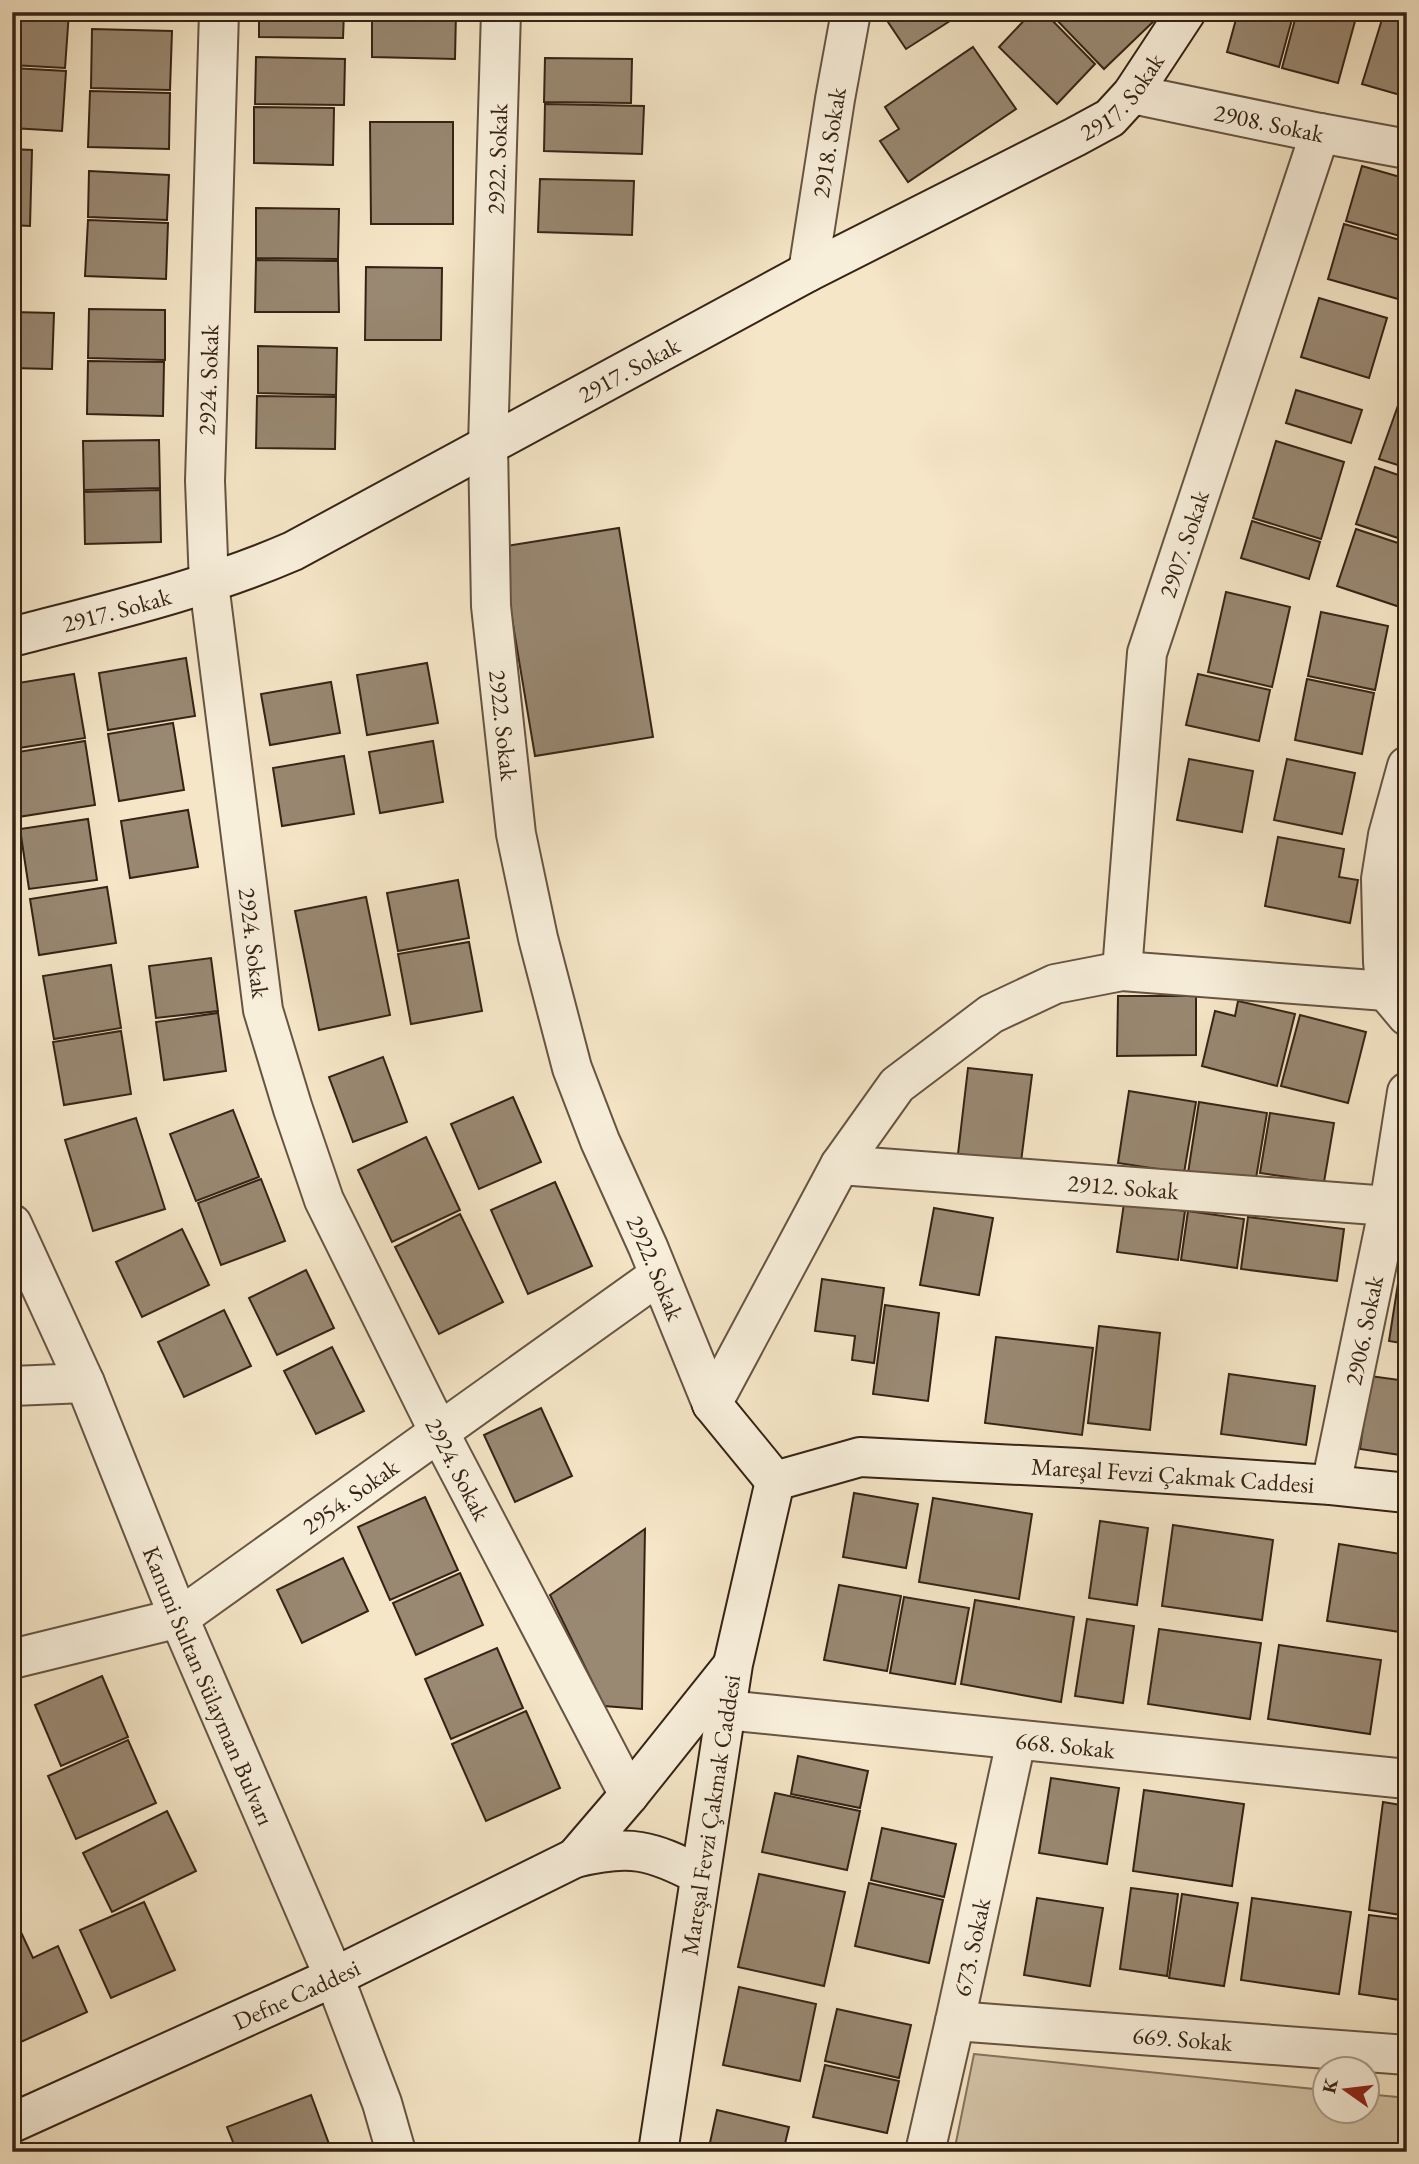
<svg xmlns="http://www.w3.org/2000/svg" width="1419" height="2164" viewBox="0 0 1419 2164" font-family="'EB Garamond',serif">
	<rect width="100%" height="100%" fill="#f5e6c7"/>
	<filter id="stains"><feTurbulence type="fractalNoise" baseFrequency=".00286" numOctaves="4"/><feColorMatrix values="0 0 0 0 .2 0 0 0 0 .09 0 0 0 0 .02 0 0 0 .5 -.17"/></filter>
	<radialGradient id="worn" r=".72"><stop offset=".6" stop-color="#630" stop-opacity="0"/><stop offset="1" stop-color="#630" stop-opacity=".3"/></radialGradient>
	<polygon fill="#d5c5a9" stroke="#867460" stroke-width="2" points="974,2054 1324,2090 1324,2112 1366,2112 1367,2094 1407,2098 1407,2152 954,2152"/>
	<g fill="#998872" stroke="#362316" stroke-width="2">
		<polygon points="12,12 69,12 65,68 12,65"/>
		<polygon points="259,12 344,12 343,38 259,37"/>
		<polygon points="372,12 456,12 455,59 372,57"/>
		<polygon points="899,12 964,12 906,49 888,22 900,15"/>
		<polygon points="1032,12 1044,12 1095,64 1057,104 999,47"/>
		<polygon points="1049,12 1148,12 1155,20 1104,69"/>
		<polygon points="1238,12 1294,12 1279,67 1227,52"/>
		<polygon points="1297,12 1357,14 1338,83 1282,68"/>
		<polygon points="1384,13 1407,20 1407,97 1362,84"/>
		<polygon points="92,29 172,31 170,90 91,88"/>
		<polygon points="973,47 1016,109 908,182 880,141 899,129 885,107"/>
		<polygon points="256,57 345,59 344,105 255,104"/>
		<polygon points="545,58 632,59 631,103 544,102"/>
		<polygon points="12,68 66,71 62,131 12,128"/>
		<polygon points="90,91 170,93 169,149 88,147"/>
		<polygon points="545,104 644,106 642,154 544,151"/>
		<polygon points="254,107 334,108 333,165 254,163"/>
		<polygon points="370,122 453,122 453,224 371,224"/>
		<polygon points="12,149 32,150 30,226 12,225"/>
		<polygon points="1362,166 1407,179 1407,238 1346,221"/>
		<polygon points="89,171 169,175 167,220 88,217"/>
		<polygon points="540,179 634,181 632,235 538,232"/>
		<polygon points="256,208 339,209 338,259 256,258"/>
		<polygon points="88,220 168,223 166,279 85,276"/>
		<polygon points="1344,224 1407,242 1407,270 1398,299 1328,279"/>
		<polygon points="256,260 338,261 339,312 255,312"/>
		<polygon points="366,267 442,268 441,340 365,340"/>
		<polygon points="1319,298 1387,318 1369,378 1301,357"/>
		<polygon points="89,309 165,310 165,360 88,358"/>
		<polygon points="12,312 54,313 52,369 12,368"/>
		<polygon points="258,346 337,348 336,395 258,393"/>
		<polygon points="88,361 164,362 163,416 87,414"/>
		<polygon points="1296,390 1362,410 1351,443 1286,423"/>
		<polygon points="257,396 336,397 335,449 256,448"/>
		<polygon points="1400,400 1407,402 1407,468 1379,459"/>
		<polygon points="159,440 160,488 84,490 83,441"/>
		<polygon points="1276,441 1344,462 1321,539 1253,518"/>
		<polygon points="1375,467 1407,478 1407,541 1356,524"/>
		<polygon points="160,490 161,542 85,544 84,492"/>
		<polygon points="1252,521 1320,542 1309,579 1241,558"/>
		<polygon points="619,528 653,737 535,756 500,547"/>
		<polygon points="1356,529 1407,546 1406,609 1337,586"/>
		<polygon points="1226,592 1290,607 1272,687 1208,672"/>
		<polygon points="1321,612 1388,626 1375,690 1308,676"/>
		<polygon points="186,658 195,716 108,730 99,673"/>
		<polygon points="427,663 438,723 367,735 357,675"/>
		<polygon points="74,674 85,738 12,749 12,684"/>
		<polygon points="1198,674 1270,690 1259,741 1186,725"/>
		<polygon points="1307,679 1374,693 1362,754 1295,740"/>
		<polygon points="331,682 340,733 270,745 261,694"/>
		<polygon points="173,723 184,790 119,801 108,734"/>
		<polygon points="85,741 95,805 18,817 12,779 12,753"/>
		<polygon points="433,741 443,802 380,813 369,752"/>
		<polygon points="344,756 354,814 282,826 273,768"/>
		<polygon points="1189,759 1253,771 1242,832 1177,820"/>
		<polygon points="1287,759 1355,773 1342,834 1274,820"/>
		<polygon points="188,810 198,867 130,878 121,821"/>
		<polygon points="88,819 97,880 29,889 20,829"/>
		<polygon points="1278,837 1344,849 1339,877 1358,880 1350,923 1265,906"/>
		<polygon points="458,880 469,938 398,951 387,893"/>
		<polygon points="107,887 116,943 39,955 30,899"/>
		<polygon points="366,897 390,1015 319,1030 295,911"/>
		<polygon points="469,942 482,1011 411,1024 398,954"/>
		<polygon points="211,958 218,1011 156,1018 149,966"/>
		<polygon points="111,965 121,1028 54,1039 43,976"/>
		<polygon points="1118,996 1196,996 1196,1055 1117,1056"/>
		<polygon points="1238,1001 1295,1014 1277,1086 1202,1066 1215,1011 1235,1016"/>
		<polygon points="218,1013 226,1071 164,1080 156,1022"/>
		<polygon points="1300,1015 1366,1032 1348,1103 1281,1086"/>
		<polygon points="121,1031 131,1094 64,1105 53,1042"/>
		<polygon points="383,1057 407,1122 353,1142 329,1077"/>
		<polygon points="968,1068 1032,1075 1021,1162 958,1154"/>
		<polygon points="1129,1091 1196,1102 1184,1173 1118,1163"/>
		<polygon points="513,1097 541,1162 479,1189 451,1124"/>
		<polygon points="1199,1102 1267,1113 1255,1184 1188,1173"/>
		<polygon points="233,1110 259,1177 196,1201 170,1134"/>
		<polygon points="1270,1113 1334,1123 1324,1182 1260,1173"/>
		<polygon points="136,1118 165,1209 93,1231 65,1140"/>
		<polygon points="426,1137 460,1210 392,1242 358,1170"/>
		<polygon points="261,1179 285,1241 221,1265 198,1203"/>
		<polygon points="555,1182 592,1266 528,1294 491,1210"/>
		<polygon points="1124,1203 1185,1211 1178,1260 1117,1252"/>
		<polygon points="934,1208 993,1218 979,1295 920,1285"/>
		<polygon points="1188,1211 1244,1219 1237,1268 1181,1260"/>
		<polygon points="460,1214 503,1302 439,1334 395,1247"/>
		<polygon points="1248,1217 1344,1229 1337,1281 1241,1269"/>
		<polygon points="182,1229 209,1285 142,1317 116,1262"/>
		<polygon points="306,1270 334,1328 277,1355 249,1298"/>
		<polygon points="1399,1277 1407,1278 1407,1344 1389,1341"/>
		<polygon points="822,1279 884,1288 874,1363 852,1360 855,1336 815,1331"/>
		<polygon points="885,1305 939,1313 928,1401 873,1394"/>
		<polygon points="224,1310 251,1366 184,1397 158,1342"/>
		<polygon points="1099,1326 1160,1333 1150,1430 1088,1423"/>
		<polygon points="996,1337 1093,1348 1082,1435 985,1423"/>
		<polygon points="332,1347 364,1411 316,1434 284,1371"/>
		<polygon points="1229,1374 1315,1386 1306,1445 1221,1434"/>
		<polygon points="1370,1376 1407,1381 1407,1456 1360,1449"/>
		<polygon points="541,1408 572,1476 515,1502 484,1435"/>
		<polygon points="854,1493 918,1504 906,1568 843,1557"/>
		<polygon points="425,1497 458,1570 390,1600 358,1527"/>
		<polygon points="933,1498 1032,1514 1019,1599 919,1582"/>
		<polygon points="1100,1521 1148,1528 1137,1605 1089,1598"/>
		<polygon points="1173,1525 1273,1540 1262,1620 1162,1606"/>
		<polygon points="645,1529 642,1709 604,1706 550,1595"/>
		<polygon points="1339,1544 1407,1555 1407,1584 1400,1632 1327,1621"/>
		<polygon points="343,1558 368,1611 302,1643 277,1590"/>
		<polygon points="460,1573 483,1625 416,1655 393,1603"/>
		<polygon points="839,1585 901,1596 887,1671 824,1660"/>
		<polygon points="904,1597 969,1608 955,1684 890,1673"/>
		<polygon points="975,1600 1074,1617 1061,1702 961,1684"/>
		<polygon points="1087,1619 1134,1626 1123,1703 1075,1696"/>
		<polygon points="1159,1629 1261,1643 1250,1719 1148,1704"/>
		<polygon points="1279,1645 1381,1660 1370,1734 1268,1719"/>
		<polygon points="497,1648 523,1708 451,1739 425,1679"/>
		<polygon points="102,1676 128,1737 61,1766 35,1705"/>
		<polygon points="526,1711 560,1788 486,1821 452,1744"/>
		<polygon points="128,1740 156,1803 76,1839 48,1776"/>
		<polygon points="798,1756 868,1771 860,1808 791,1794"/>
		<polygon points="1051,1778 1119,1788 1107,1864 1039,1853"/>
		<polygon points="1144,1790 1244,1804 1232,1886 1133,1871"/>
		<polygon points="775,1793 860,1811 847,1870 762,1852"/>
		<polygon points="1383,1802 1407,1806 1407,1916 1369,1910"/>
		<polygon points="167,1811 196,1871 112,1912 83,1853"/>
		<polygon points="882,1828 956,1844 944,1897 871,1880"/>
		<polygon points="759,1874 845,1892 824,1986 738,1967"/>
		<polygon points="869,1883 943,1900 929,1963 855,1946"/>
		<polygon points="1131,1888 1178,1894 1167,1976 1120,1969"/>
		<polygon points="1182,1894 1238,1903 1224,1986 1169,1978"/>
		<polygon points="1037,1898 1103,1908 1090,1986 1024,1975"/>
		<polygon points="1252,1898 1351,1912 1339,1994 1241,1980"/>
		<polygon points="144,1902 175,1970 111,1998 80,1930"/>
		<polygon points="12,1913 33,1958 58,1946 87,2012 12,2046"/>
		<polygon points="1369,1915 1407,1920 1407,2001 1359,1994"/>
		<polygon points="739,1987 816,2004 800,2081 723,2065"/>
		<polygon points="837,2009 911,2025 899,2078 825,2061"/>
		<polygon points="825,2065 899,2081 887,2133 813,2117"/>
		<polygon points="311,2095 332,2152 237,2152 227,2127"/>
		<polygon points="717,2110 789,2127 783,2152 708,2152"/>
	</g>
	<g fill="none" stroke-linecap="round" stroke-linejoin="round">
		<g stroke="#665442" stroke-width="42">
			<g id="street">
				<path id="s1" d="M219,12l-14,469 4,103 54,426 30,99 31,91 116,234 189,361"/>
				<path id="s2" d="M501,12l-13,433 3,161 25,228 22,104 34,130 28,73 48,106 64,157"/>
				<path id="s3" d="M1132,94l188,39 87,16"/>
				<path id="s4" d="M808,272l27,-173 16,-87"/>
				<polyline points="1407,766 1388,835 1381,879 1383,962 1386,991 1407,1016"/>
				<path id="s5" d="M1122,971l25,-318 173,-520"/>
				<path id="s6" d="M840,1165l549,41 18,4"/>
				<path id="s7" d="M12,1224l73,159 94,235 155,359 48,126 14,49"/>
				<polyline points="12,1386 85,1383"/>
				<polyline points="712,1404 840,1165 897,1085 991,1014 1055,984 1122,971 1386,991"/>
				<path id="s8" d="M1331,1485l58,-279 18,-114"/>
				<path id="s9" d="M12,1659l167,-41 480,-343"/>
				<path id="s10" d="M726,1710l681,69"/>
				<path id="s11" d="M955,2021l452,34"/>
				<path id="s12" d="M925,2152l30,-131 61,-280"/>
			</g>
		</g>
		<g stroke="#362316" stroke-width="42">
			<g id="secondary">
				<path id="s13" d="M12,637c95,-25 191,-47 281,-86l515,-279 267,-135 35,-19 22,-24 54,-82"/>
				<polyline points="712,1404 775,1481"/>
				<path d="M700,1875c-50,-25 -69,-31 -125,-17l54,-63 103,-129"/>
				<path id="s14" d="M12,2123l322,-146 241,-119"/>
				<path id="s15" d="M658,2152l75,-488 42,-183 85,-24 219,11 252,17 76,8"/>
			</g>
		</g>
		<use href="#street" stroke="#f8efdb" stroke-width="38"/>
		<use href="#secondary" stroke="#f8efdb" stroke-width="38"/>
	</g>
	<g text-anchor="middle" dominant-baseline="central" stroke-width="5" stroke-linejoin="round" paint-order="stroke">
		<g font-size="24" fill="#362316" stroke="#f8efdb">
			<text stroke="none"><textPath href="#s13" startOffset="1242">2917. Sokak</textPath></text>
			<text stroke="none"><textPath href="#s3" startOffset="140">2908. Sokak</textPath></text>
			<text stroke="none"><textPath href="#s4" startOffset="131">2918. Sokak</textPath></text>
			<text transform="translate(497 159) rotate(-88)">2922. Sokak</text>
			<text stroke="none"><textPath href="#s13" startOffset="676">2917. Sokak</textPath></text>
			<text transform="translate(208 380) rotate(-88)">2924. Sokak</text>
			<text stroke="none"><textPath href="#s5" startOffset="434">2907. Sokak</textPath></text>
			<text stroke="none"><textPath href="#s13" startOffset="108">2917. Sokak</textPath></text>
			<text stroke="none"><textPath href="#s2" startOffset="714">2922. Sokak</textPath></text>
			<text stroke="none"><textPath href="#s1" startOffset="934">2924. Sokak</textPath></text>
			<text stroke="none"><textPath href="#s6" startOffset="284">2912. Sokak</textPath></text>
			<text stroke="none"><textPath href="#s2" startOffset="1281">2922. Sokak</textPath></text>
			<text stroke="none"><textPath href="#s8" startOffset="158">2906. Sokak</textPath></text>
			<text stroke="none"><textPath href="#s1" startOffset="1502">2924. Sokak</textPath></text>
			<text stroke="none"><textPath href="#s15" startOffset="1083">Mareşal Fevzi Çakmak Caddesi</textPath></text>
			<text stroke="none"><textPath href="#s9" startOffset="382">2954. Sokak</textPath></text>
			<text stroke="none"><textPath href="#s7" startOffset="502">Kanuni Sultan Sülayman Bulvarı</textPath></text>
			<text stroke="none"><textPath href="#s10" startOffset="341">668. Sokak</textPath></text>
			<text stroke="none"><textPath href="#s15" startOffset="341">Mareşal Fevzi Çakmak Caddesi</textPath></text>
			<text stroke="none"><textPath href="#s12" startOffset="210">673. Sokak</textPath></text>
			<text stroke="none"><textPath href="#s14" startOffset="312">Defne Caddesi</textPath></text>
			<text stroke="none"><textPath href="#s11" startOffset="228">669. Sokak</textPath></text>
		</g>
	</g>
	<rect width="1419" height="2164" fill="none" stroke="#f5e6c7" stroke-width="42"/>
	<rect x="14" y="14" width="1391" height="2136" fill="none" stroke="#362316" stroke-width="3.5"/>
	<rect x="21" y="21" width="1377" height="2122" fill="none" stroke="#362316" stroke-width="2"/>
	<g transform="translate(1346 2090) rotate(284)"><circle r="33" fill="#f8efdb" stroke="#aa9d8c" stroke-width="2"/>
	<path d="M0-5L12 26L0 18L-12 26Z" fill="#8f2418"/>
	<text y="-10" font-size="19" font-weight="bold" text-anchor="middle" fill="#362316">K</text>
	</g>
	<rect width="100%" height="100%" filter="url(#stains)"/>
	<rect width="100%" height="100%" fill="url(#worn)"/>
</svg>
